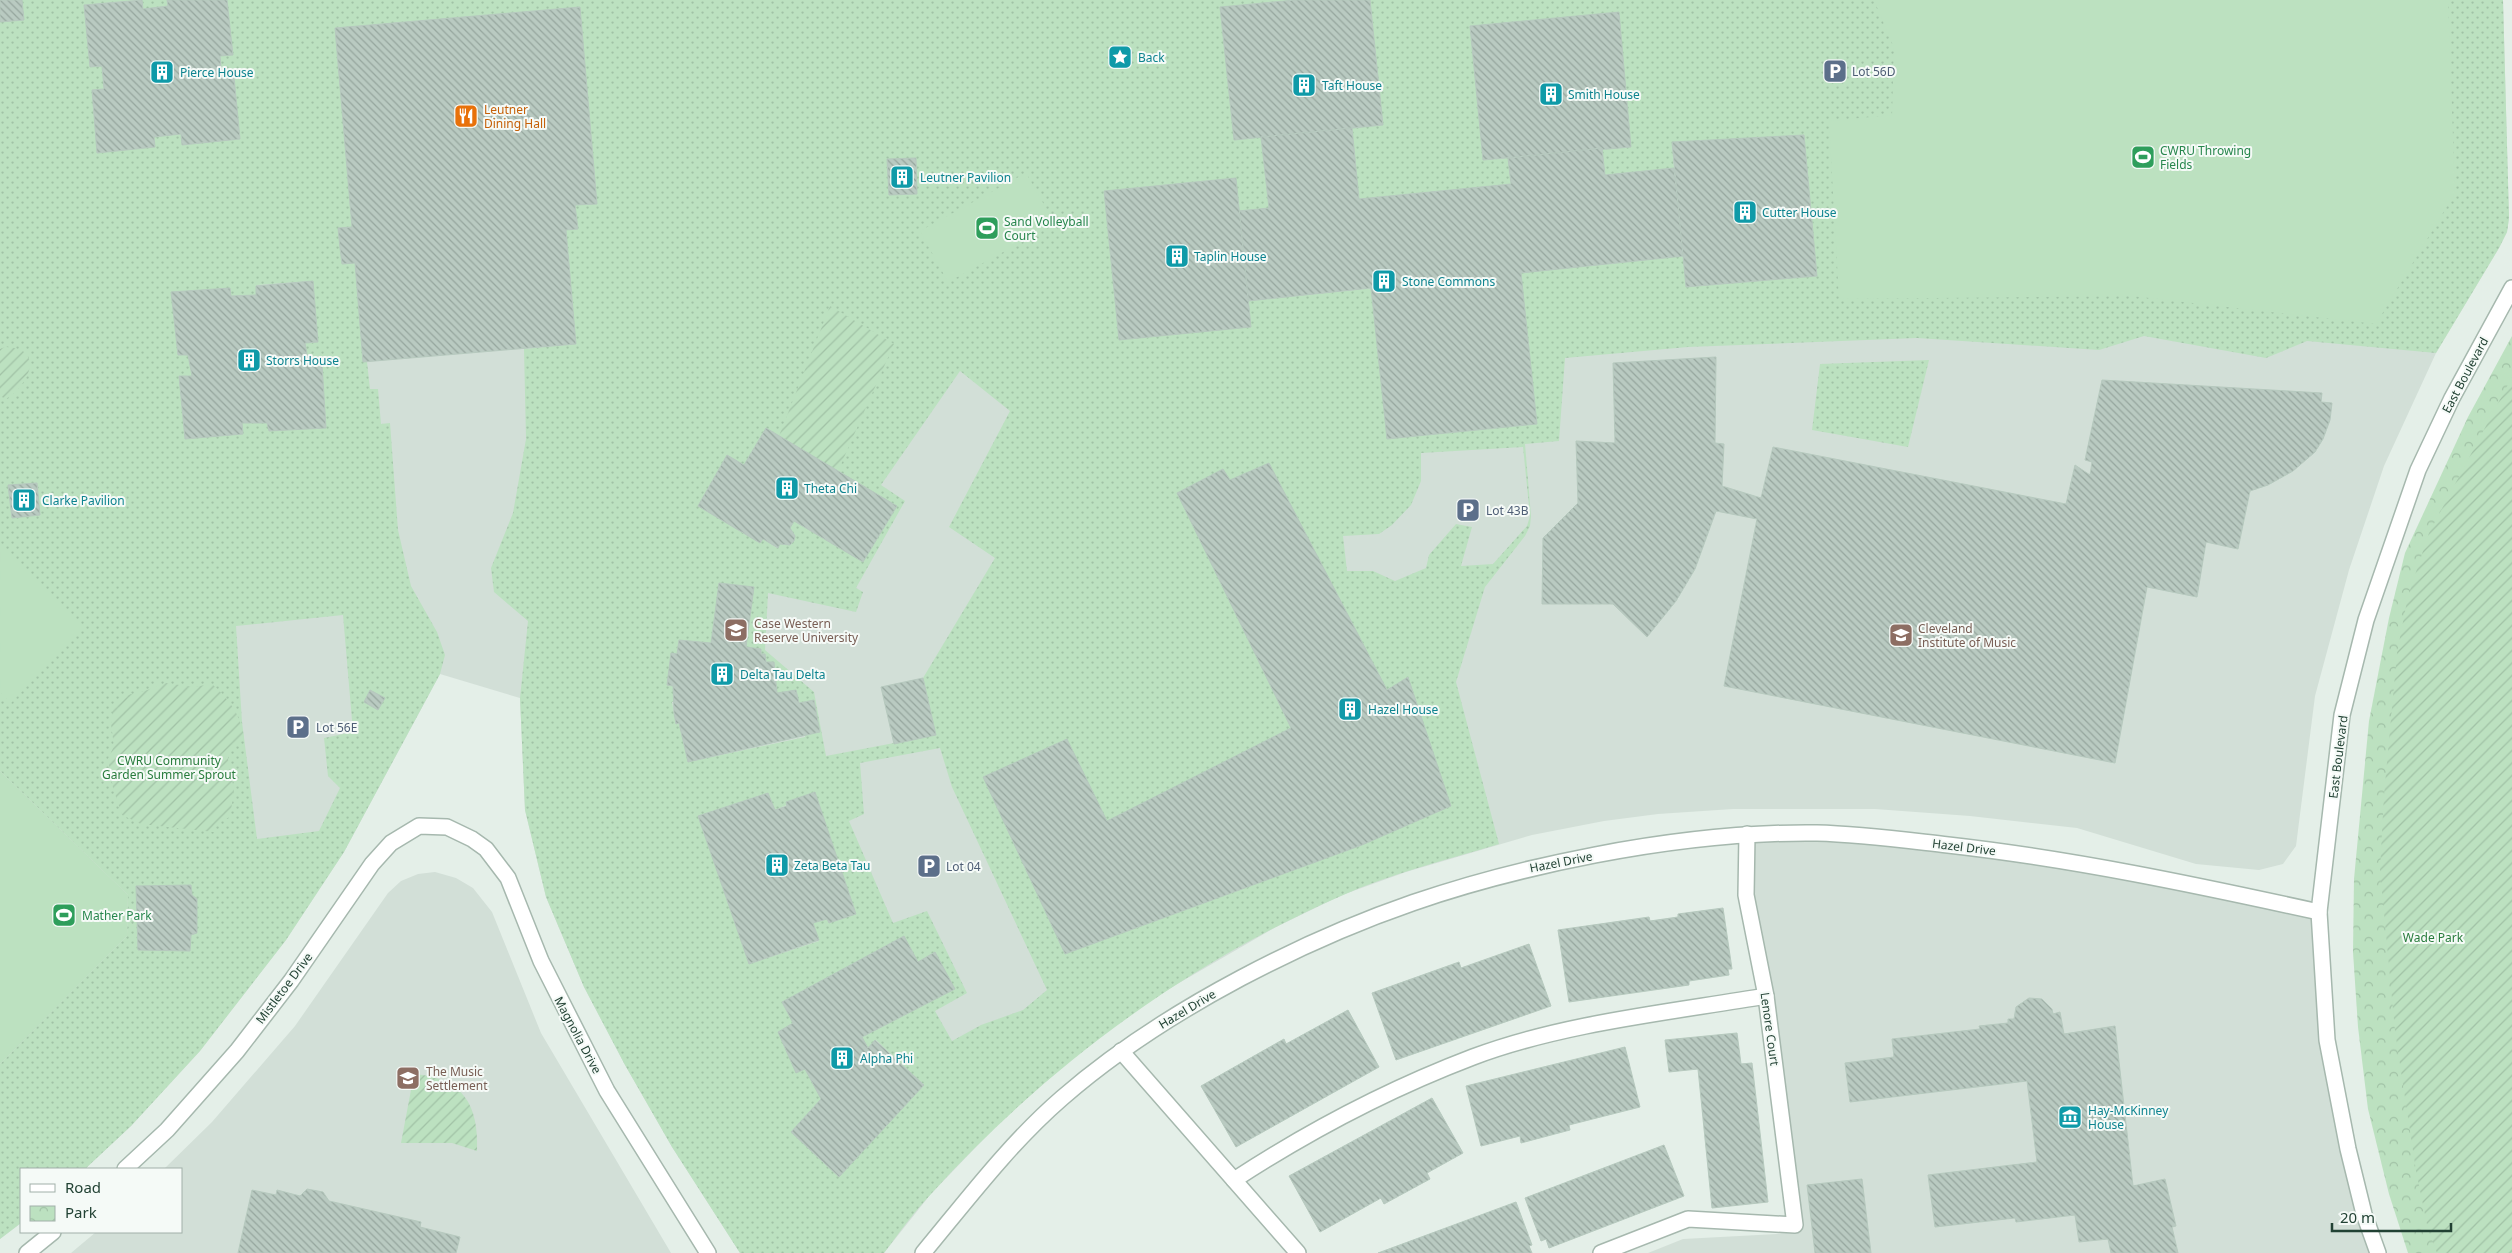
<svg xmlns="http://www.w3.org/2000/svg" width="2512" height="1253" viewBox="0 0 2512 1253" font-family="'Noto Sans',sans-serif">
	<defs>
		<pattern id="grass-dots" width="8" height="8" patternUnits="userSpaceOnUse" patternTransform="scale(1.25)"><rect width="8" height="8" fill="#bce1c0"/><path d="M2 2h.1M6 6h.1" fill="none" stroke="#a1c2a6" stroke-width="1.8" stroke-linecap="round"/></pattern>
		<pattern id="park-crowns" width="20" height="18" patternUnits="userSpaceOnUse" patternTransform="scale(1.25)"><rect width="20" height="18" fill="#bce1c0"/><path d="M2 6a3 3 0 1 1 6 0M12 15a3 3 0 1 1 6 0" fill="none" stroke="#a1c2a6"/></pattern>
		<pattern id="garden-furrows" width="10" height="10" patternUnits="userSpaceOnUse" patternTransform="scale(1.25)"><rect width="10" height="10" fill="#bce1c0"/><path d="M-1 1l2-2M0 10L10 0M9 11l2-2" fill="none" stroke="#a1c2a6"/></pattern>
		<pattern id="building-back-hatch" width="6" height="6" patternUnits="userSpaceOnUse" patternTransform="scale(1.25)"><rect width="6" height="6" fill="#b9cac1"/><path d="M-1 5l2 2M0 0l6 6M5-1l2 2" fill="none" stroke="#96a69e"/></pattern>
	</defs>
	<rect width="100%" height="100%" fill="#e4efe8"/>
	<g fill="#d2dfd7">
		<polygon points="0,0 2503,0 2509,218 2507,232 2499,248 2436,353 2384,466 2349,570 2315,696 2296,846 2283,864 2259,870 2196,864 2077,828 1970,816 1875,809 1733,809 1658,814 1604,821 1532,835 1406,872 1342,895 1276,927 1167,990 1118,1023 1069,1061 998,1124 930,1195 884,1253 740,1253 672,1147 625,1065 584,987 546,897 525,810 520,698 440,674 344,852 286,940 200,1051 131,1126 85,1169 21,1169 21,1223 0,1239"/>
		<polygon points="1747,834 1891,838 2319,912 2327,1040 2378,1253 1648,1253 1683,1239 1777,1234 1787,1232 1795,1225 1746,895"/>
		<polygon points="435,872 456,878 473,888 492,912 541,1033 671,1253 71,1253 96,1232 181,1232 181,1169 164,1169 212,1122 295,1026 388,893 401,881 418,874"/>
	</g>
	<g fill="url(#grass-dots)" fill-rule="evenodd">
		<path d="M22,0h117l-55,5 6,62 12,-1 2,23 -12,1 5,62 58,-5 -1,-10 27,-3 1,11 58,-6 -6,-62 -12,1 -2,-22 13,-2 -6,-54h1068l-71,44 10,95 27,-2 8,71 -31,3 -3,-33 -131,13 144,110 436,-45 2,31 131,-11 -13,-141 -132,8 2,25 -69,7 -3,-27 -132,-122 13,134 25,-2 3,26 -152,15 -7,-71 31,-3 -13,-125h1133l6,218 -2,14 -8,16 -63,105 -129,-12 -41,17 -122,-22 -45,14 -182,-12 -229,9 -123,11 -6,83 -34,3 6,72 -1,10 -5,10 -40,51 -29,95 43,162c-53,16 -107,29 -158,52 -157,69 -295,171 -410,298 -17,18 -32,39 -47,59h-144l-68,-106 -47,-82 -41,-78 -38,-90 -21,-87 -5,-112 8,-77 -34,-29 -3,-24 22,-55 13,-74 -2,-90 52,-5 -10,-114 12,-1 -3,-24 22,-2 -17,-196 -245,21 17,199 -14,1 4,36 13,-1 8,98 4,1 3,27h8l3,35 9,-1 8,107 13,56 26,46 8,23 -5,19 -96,178 -58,88 -86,111 -69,75 -46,43h-64v54l-21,16v-175l127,-128 1,-41 -128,-124v-749zM313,281l5,60 -13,2 4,22 13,-1 4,63 -57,4 -2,-8h-25l1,11 -58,5 -6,-62 13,-1 -4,-21h-10l-6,-63 58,-4 1,8 25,-1 1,-10zM960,371l50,40 -61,116 46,31 -72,120 13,57 -110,21 -12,-64 -49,-42 3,-57 88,19 7,-20 -7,-4 49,-87 -24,-16zM766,428l130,79 -33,55 -69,-41 -4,7 5,8 -5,9 -10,-1 -3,4 -14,-9 -3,4 -62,-37 29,-51 17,10zM1523,447l7,69 -3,10 -34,38 -32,2 11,-39 -16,-3 -27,31 -3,13 -31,13 -22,-10h-26l-4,-35 36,-2 13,-9 19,-20 10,-24v-28zM719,583l35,4 -8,60 15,2v5h4l1,8h8l3,31 19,-3 3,13 15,-2 6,31 -15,2v3l-117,25 -9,-39 -3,1 -4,-22h3l-2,-16 -6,-1 4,-32 6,1 2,-14 32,3zM343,615l10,117 -29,6 4,38 12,12 -21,43 -62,8 -15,-117 -6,-96zM940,748l12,39 95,203 -24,20 -42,15 -29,16 -17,-30 32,-18 -40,-82 -34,12 -44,-102 15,-7 -4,-51zM768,793l7,17 40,-17 41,121 -27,9 -2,-4 -14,4 6,18 -70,23 -51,-148zM904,936l14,26 17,-10 19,37 -92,48 6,11 8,-8 48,45 -85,92 -48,-45 30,-33 -16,-30 -9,3 -18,-40 15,-9 -11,-21z"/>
		<polygon points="142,0 167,0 168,6 143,9"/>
		<polygon points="1929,360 1908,447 1812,430 1820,364"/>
	</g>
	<polygon fill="url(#park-crowns)" points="2512,336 2512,1253 2408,1253 2389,1194 2368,1109 2358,1027 2353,952 2354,879 2369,721 2389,618 2405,553 2468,417"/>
	<g fill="url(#garden-furrows)">
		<polygon points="830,306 894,344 838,471 779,436"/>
		<path d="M5,347c41,1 24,38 1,52l-6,-3v-47z"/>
		<polygon points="2512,377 2512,1253 2437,1253 2428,1229 2416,1171 2395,1031 2380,870 2384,795 2397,653 2408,596 2429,533"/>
		<path d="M166,683l27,4 19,-3c17,15 29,31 32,54l-13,8 -3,13 6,31 -4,27 -12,5 -4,10 -73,-8 -19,-9 -9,-27 -5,-29 6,-13 -3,-22 3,-22c15,-10 15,-6 30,-11 8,-2 14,-6 22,-8z"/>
		<path d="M414,1074c49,4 65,31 63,77l-25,-8h-51z"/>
	</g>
	<g fill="#bce1c0">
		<polygon points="1874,0 2448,0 2455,193 2376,324 2132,296 1839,299 1829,121 1892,115 1894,48"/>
		<polygon points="1026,173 1055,224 948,282 920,231"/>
		<polygon points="1,548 83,627 11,703 0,692"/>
		<polygon points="0,771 128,895 127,936 0,1064"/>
	</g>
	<g fill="url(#building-back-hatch)" stroke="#b6c9be">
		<polygon points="0,0 22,0 24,20 0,22"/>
		<polygon points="142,0 143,9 168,6 167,0 227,0 233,55 220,56 222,78 234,77 240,139 182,145 181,134 154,137 155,147 97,153 92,90 104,89 102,66 90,67 84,5"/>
		<polygon points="1295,0 1370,0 1383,125 1234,140 1220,7"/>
		<polygon points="580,7 597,204 575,205 578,229 566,230 576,344 363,362 355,263 342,264 340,248 338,228 352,227 335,28"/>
		<polygon points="1619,12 1631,147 1483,160 1470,26"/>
		<polygon points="1352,128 1359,199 1511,184 1508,158 1602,148 1605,175 1674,168 1684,256 1521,273 1537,424 1387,439 1371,288 1248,301 1238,211 1269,208 1261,137"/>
		<polygon points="1804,135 1817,276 1686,287 1672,142"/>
		<polygon points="916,158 917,194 889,195 887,159"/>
		<polygon points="1236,178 1251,327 1119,340 1104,191"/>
		<polygon points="313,281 318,342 305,343 309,365 322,364 326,428 269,431 267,423 242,423 243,434 185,439 179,376 192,376 188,355 178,355 171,292 230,288 231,296 256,295 256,286"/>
		<polygon points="1716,357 1715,443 1724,444 1722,486 1761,498 1773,447 2066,504 2075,465 2090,475 2092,462 2085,460 2102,380 2322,393 2321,402 2332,403 2330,420 2323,439 2315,452 2293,471 2268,485 2250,491 2238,549 2206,542 2197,597 2147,587 2115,763 1724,686 1757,519 1716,511 1695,569 1676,601 1647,637 1613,604 1542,604 1543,538 1578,503 1576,441 1615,443 1613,363"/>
		<polygon points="766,428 897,506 863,562 794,521 790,528 795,536 794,541 790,545 780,544 778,548 763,539 760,543 698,506 727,455 744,465"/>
		<polygon points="1269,463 1387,690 1408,677 1451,806 1362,845 1065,954 983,777 1067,739 1107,821 1291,728 1177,493 1223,469 1230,480"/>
		<polygon points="37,483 40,515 12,518 8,485"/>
		<polygon points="719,583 754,587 746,647 761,649 761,654 765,654 766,662 774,662 777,693 796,690 799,703 814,700 820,732 688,762 679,723 676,724 674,713 673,686 667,685 671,653 677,654 679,640 711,643"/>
		<polygon points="923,678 936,735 894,744 881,687"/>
		<polygon points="370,690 385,698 378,710 364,702"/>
		<polygon points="815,792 856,914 829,923 827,919 813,923 819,940 749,964 698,816 768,793 775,810 787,806 786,802"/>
		<polygon points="191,885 192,895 197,899 197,933 191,935 190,951 138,950 136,886"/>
		<polygon points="1723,908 1732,969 1728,969 1729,975 1689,981 1689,985 1569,1002 1558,930 1649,917 1650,921 1678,917 1678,914"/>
		<polygon points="904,936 918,962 935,952 955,989 862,1037 868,1048 875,1040 924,1085 839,1177 791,1132 821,1099 805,1069 796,1073 778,1032 793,1023 782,1002"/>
		<polygon points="1529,944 1551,1006 1396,1060 1372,993 1459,962 1461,968"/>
		<polygon points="2029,998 2042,999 2052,1009 2053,1014 2060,1012 2064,1034 2115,1026 2133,1186 2165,1179 2176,1226 2172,1227 2178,1253 2111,1253 2108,1239 2079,1242 2075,1215 2016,1222 2015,1218 1935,1227 1928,1175 2037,1162 2027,1081 1850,1102 1845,1063 1894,1057 1892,1039 1980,1029 1979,1026 2008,1023 2008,1019 2014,1019 2016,1007"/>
		<polygon points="1348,1010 1379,1067 1236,1147 1201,1086 1284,1039 1286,1044"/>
		<polygon points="1737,1033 1741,1064 1752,1063 1768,1202 1712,1208 1698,1069 1669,1072 1665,1040"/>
		<polygon points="1625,1047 1640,1107 1569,1125 1570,1130 1521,1143 1520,1136 1481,1146 1466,1086"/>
		<polygon points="1432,1098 1463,1153 1427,1173 1430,1179 1384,1204 1381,1198 1320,1232 1289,1176"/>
		<polygon points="1664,1145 1684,1196 1549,1248 1546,1239 1541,1241 1525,1198"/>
		<polygon points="1862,1179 1871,1253 1815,1253 1807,1185"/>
		<polygon points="307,1189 323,1192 329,1201 421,1222 420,1227 460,1237 456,1253 238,1253 252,1190 276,1195 277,1190 300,1196"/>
		<polygon points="1516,1202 1532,1245 1529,1246 1532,1253 1378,1253"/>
	</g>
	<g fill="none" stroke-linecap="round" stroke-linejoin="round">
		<g stroke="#a6b8ae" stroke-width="18">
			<g id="minor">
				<polyline points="1121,1051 1298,1253"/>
				<polyline points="125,1169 167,1130 237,1051 291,981 372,864 391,843 419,826 447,827 472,839 486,849 508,878 541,961 607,1091 708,1253"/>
				<path d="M1234,1180c75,-49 155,-91 239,-123 90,-34 199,-45 293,-61"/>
				<polyline points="27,1253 53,1232"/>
				<path d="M923,1253c44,-53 87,-110 139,-155 54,-47 115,-86 179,-120 117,-62 224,-98 354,-123 73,-14 148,-23 222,-22 44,1 87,7 131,12 125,14 248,40 371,67"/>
				<polyline points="1601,1253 1688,1219 1795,1225 1766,996 1746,895 1747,834"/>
				<polyline points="2378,1253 2364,1214 2348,1149 2327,1040 2319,912 2342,715 2366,620 2418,470 2452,398 2512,288"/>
			</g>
		</g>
		<use href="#minor" stroke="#fff" stroke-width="15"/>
	</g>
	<defs>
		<g id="sight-square" transform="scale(1.25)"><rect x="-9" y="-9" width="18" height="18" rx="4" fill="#0f9aa8" stroke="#f5faf7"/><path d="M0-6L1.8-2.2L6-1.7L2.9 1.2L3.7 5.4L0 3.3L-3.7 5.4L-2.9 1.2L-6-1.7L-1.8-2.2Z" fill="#fff"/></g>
		<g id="parking-square" transform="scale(1.25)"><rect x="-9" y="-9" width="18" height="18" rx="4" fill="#5c6f8a" stroke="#f5faf7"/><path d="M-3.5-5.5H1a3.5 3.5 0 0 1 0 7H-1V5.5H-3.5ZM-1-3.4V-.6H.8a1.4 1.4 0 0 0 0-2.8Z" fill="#fff"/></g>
		<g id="building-square" transform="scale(1.25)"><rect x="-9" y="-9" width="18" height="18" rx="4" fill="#0f9aa8" stroke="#f5faf7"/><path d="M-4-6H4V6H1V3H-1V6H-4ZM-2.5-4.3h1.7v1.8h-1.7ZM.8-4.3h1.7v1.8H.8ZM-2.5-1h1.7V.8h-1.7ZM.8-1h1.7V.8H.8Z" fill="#fff"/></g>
		<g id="restaurant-square" transform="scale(1.25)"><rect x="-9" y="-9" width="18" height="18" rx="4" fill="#e8710a" stroke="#f5faf7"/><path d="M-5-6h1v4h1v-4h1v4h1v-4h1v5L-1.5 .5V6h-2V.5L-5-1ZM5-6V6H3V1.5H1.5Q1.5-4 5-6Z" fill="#fff"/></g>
		<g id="stadium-square" transform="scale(1.25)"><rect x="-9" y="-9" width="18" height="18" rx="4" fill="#2e9e5b" stroke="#f5faf7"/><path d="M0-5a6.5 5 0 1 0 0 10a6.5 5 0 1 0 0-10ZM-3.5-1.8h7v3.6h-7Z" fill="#fff"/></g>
		<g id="university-square" transform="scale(1.25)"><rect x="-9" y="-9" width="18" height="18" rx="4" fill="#8d6e63" stroke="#f5faf7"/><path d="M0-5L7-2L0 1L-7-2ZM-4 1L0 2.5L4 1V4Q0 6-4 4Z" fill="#fff"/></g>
		<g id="school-square" transform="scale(1.25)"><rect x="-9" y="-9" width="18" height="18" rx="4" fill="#8d6e63" stroke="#f5faf7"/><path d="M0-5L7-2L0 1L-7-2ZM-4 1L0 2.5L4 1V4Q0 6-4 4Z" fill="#fff"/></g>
		<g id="museum-square" transform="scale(1.25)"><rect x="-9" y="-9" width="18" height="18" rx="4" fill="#0f9aa8" stroke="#f5faf7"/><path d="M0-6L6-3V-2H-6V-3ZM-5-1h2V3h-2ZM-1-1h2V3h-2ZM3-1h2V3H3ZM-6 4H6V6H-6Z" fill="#fff"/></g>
	</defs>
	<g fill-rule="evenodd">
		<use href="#sight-square" x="1120" y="57"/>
		<use href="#parking-square" x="1835" y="71"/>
		<use href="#building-square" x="162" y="72"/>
		<use href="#building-square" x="1304" y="85"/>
		<use href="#building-square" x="1551" y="94"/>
		<use href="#restaurant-square" x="466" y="116"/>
		<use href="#stadium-square" x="2143" y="157"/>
		<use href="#building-square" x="902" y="177"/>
		<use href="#building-square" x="1745" y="212"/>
		<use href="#stadium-square" x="987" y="228"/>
		<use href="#building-square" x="1177" y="256"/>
		<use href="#building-square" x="1384" y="281"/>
		<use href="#building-square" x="249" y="360"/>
		<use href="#building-square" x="787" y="488"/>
		<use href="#building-square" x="24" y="500"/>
		<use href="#parking-square" x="1468" y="510"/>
		<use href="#university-square" x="736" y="630"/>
		<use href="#university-square" x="1901" y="635"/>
		<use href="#building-square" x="722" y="674"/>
		<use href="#building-square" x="1350" y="709"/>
		<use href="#parking-square" x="298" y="727"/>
		<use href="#building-square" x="777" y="865"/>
		<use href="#parking-square" x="929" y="866"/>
		<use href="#stadium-square" x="64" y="915"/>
		<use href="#building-square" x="842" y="1058"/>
		<use href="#school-square" x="408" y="1078"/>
		<use href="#museum-square" x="2070" y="1117"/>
	</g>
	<g text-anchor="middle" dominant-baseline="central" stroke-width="4" stroke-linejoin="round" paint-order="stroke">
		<g font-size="12" fill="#0d838f" stroke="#f5faf7" text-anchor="start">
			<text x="1138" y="57">Back</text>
			<text x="180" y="72">Pierce House</text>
			<text x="1322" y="85">Taft House</text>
			<text x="1568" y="94">Smith House</text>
			<text x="920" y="177">Leutner Pavilion</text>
			<text x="1762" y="212">Cutter House</text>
			<text x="1194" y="256">Taplin House</text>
			<text x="1402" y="281">Stone Commons</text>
			<text x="266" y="360">Storrs House</text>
			<text x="804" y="488">Theta Chi</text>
			<text x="42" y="500">Clarke Pavilion</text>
			<text x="740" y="674">Delta Tau Delta</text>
			<text x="1368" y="709">Hazel House</text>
			<text x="794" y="865">Zeta Beta Tau</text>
			<text x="860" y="1058">Alpha Phi</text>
			<text x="2088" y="1110">Hay-McKinney<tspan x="2088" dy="14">House</tspan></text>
		</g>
		<g font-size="12" fill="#4e5e75" stroke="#f5faf7" text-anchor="start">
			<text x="1852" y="71">Lot 56D</text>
			<text x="1486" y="510">Lot 43B</text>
			<text x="316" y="727">Lot 56E</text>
			<text x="946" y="866">Lot 04</text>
		</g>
		<g font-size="12" fill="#c56008" stroke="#f5faf7" text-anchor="start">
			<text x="484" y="109">Leutner<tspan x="484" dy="14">Dining Hall</tspan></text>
		</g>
		<g font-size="12" fill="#27864d" stroke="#f5faf7" text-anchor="start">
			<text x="2160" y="150">CWRU Throwing<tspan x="2160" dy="14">Fields</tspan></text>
			<text x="1004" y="221">Sand Volleyball<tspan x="1004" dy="14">Court</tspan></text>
			<text x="82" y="915">Mather Park</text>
		</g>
		<g font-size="12" fill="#224234" stroke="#f5faf7">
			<text transform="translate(2465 375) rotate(-62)">East Boulevard</text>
			<text transform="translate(2338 757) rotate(-83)">East Boulevard</text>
			<text transform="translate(1964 847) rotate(7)">Hazel Drive</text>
			<text transform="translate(1561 862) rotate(-11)">Hazel Drive</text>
			<text transform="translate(284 988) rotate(-53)">Mistletoe Drive</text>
			<text transform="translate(1187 1009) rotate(-31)">Hazel Drive</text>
			<text transform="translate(1770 1029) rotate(82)">Lenore Court</text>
			<text transform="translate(578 1035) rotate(62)">Magnolia Drive</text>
		</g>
		<g font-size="12" fill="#785e54" stroke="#f5faf7" text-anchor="start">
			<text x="754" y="623">Case Western<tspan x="754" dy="14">Reserve University</tspan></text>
			<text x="1918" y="628">Cleveland<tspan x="1918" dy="14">Institute of Music</tspan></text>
			<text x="426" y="1071">The Music<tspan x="426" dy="14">Settlement</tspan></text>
		</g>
		<g font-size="12" fill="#287c3c" stroke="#f5faf7">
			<text x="169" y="760">CWRU Community<tspan x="169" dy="14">Garden Summer Sprout</tspan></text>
			<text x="2433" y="937">Wade Park</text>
		</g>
	</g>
	<rect x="20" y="1168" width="162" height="65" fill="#f5faf7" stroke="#a1b0a9"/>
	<rect x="30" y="1184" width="25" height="8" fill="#ffffff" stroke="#a1b0a9"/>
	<text x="65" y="1193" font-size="15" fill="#224234">Road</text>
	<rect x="30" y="1206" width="25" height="15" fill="url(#park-crowns)" stroke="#a1b0a9"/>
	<text x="65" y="1218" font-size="15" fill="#224234">Park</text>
	<path d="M2332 1223v8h119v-8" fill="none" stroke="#224234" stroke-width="2.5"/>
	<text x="2340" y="1223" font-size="15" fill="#224234" stroke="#f5faf7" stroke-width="4" paint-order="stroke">20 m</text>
</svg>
